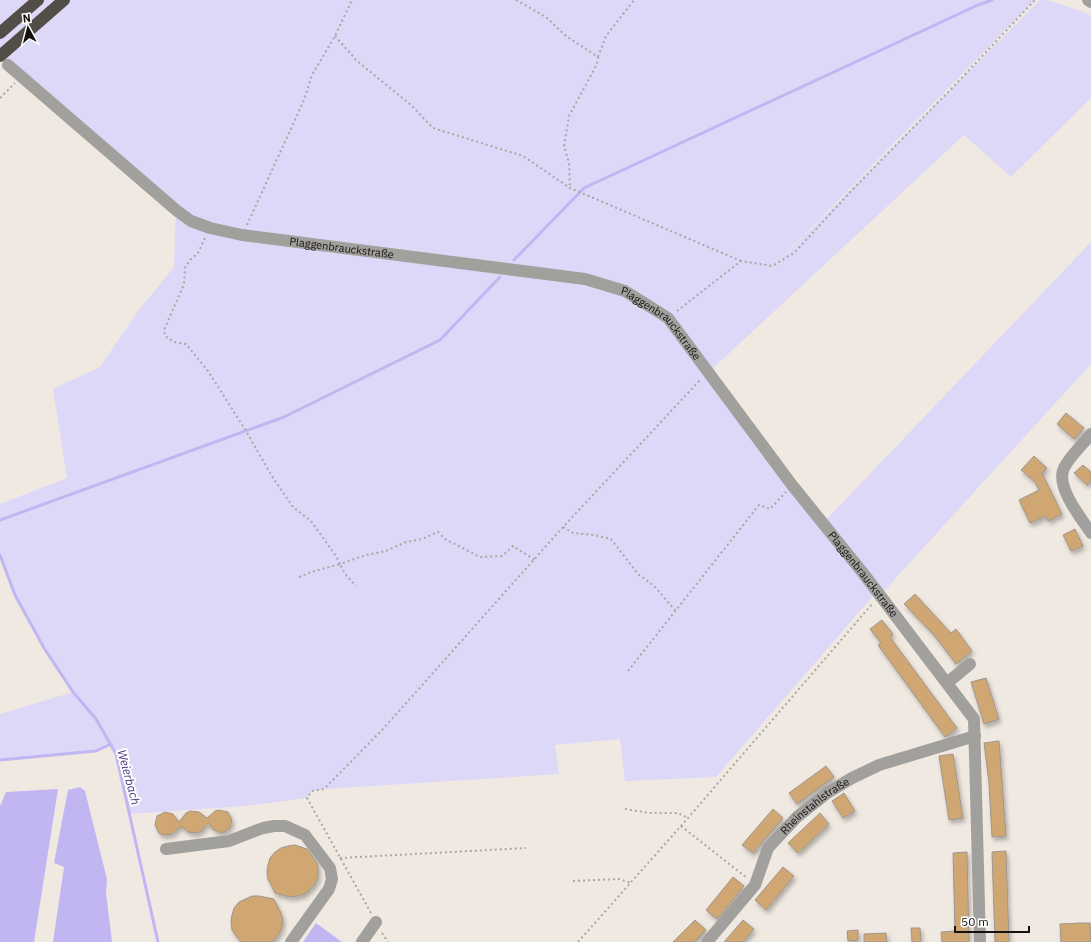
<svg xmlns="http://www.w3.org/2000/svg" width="1091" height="942" viewBox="0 0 1091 942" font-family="'IBM Plex Sans',sans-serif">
	<defs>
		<filter id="shadow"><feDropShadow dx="2" dy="3.5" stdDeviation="2" flood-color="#0004"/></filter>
	</defs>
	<rect width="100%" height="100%" fill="#f0e9e1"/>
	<path fill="#ddd8f8" d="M0,0h1035l-294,299 299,-299c12,0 14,2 25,6 10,3 15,4 26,10v82l-80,79 -47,-42 -254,236 115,150 266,-279v122l-207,227 -3,-3 -8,8 -157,181 -91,4 -5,-42 -65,6 4,29 -235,15 -12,2 -5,7 -61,8 -117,8 -13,-60 -5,-9 -15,6 -96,9v-46l73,-22 -29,-44 -29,-53 -15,-40v-51l67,-26 -14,-89 47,-22 38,-56 36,-44 2,-57 -176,-152z"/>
	<g fill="#c1b6f2">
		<polygon points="80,787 85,791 107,879 106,893 112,942 53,942 64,867 54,863 68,790"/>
		<polygon points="58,789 34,942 0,942 0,806 6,792"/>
		<polygon points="316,923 342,942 303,942"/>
	</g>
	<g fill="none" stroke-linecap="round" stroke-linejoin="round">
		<g stroke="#c1b6f2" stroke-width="3">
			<polyline points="514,260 584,188 978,5 992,0"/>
			<polyline points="0,520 284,417 440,340 500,277"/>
			<polyline points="0,555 15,595 44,648 73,692 96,719 116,754 158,942"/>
			<polyline points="0,760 96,751 111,744"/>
		</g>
	</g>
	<g fill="#d0a772" stroke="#9d968f" filter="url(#shadow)">
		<polygon points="1066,413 1084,428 1074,439 1057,424"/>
		<polygon points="1034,456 1047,468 1042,473 1062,514 1048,521 1046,516 1030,523 1019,500 1039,490 1035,482 1021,470"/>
		<polygon points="1083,465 1091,472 1091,480 1087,485 1074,473"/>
		<polygon points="1075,529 1083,546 1071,551 1063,535"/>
		<polygon points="915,594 951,633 956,629 972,651 956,664 934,635 904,604"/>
		<polygon points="882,620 893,634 890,637 957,728 945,737 878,645 881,643 870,629"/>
		<polygon points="986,678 999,719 984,724 971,682"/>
		<polygon points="999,741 1006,836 992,837 989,783 984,743"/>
		<polygon points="953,754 963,818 949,820 939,756"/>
		<polygon points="826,766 834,777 797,804 789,793"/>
		<polygon points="844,793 855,811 843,818 832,801"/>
		<polygon points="773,809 783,818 753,853 742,845"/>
		<polygon points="219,810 228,812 232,820 230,828 222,833 214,830 208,823 201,831 197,833 188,832 181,826 172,834 163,835 159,833 155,825 157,816 165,812 173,814 179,822 186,813 190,811 199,812 207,818 215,811"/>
		<polygon points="820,813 829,824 798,853 788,843"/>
		<polygon points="295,845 307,849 318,864 318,877 315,884 305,894 298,896 290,897 275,893 268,879 267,872 268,865 270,858 275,852 281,848 288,846"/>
		<polygon points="1006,851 1009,942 995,942 992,852"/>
		<polygon points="967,852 969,942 942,942 941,932 955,931 953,853"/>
		<polygon points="783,867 794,876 766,910 755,900"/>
		<polygon points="733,877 744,886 717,919 706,910"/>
		<polygon points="252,896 259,896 274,899 281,913 283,920 282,927 279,934 272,942 241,942 236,936 232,930 231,922 232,915 234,908 239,902"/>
		<polygon points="695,920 706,930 694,942 673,942"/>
		<polygon points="743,920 754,929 743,942 724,942"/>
		<polygon points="1081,923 1090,923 1091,942 1061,942 1060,924"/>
		<polygon points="911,928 920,928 921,942 912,942"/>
		<polygon points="858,930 858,940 848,941 847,931"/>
		<polygon points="886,933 887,942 864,942 864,934"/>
	</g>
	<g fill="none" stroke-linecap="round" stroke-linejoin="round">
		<g stroke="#aca6a0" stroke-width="2" stroke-dasharray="2 3" stroke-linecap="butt">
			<polyline points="516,0 546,17 566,36 598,57 597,64 569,116 564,146 569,163 570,188"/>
			<polyline points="335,36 357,61 411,105 433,128 523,156 570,188 741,261"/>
			<polyline points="598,57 606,36 634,0"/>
			<polyline points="0,98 15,83"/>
			<polyline points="247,225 304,100 312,75 335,36 352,0"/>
			<polyline points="205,238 198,253 190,260 185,268 184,284 164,330 165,336 174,342 186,344 208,371 246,431 273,478 293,507 311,521 336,556 340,564 366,555 386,551 406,542 422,539 438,532 445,539 480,557 502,556 513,546 535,560"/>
			<polyline points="677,311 741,261 772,266 794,253 856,186 955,85 1035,0"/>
			<polyline points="563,527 573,533 594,535 611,539 638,574 654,586 675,610"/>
			<polyline points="299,577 311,572 340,564 345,574 356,586"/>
			<polyline points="628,671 759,505 770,509 786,492"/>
			<polyline points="625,809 649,813 678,813 688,818"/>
			<polyline points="681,826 747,878"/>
			<polyline points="340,858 526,848"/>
			<polyline points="573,881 619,879 631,883"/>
			<polyline points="371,913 307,798 312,791 324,789 383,729 563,527 701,379"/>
			<polyline points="382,933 388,942"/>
			<polyline points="578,942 688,818 873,603"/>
		</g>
		<g stroke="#a2a09c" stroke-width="12">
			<polyline points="1088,0 1091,2"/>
			<path id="s1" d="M8,65l168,145 15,11 19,7 32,7 343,44 40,12 43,27 124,167 71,88 111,146 6,223"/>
			<path d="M1091,434c-8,10 -22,23 -27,34 -9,18 17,50 27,65"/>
			<polyline points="947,683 970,664"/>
			<polyline points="166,849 229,841 263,828 274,826 285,826 305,835 330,868 332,879 329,889 291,942"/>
			<polyline points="362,942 376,922"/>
			<path id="s2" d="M707,942l48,-57 13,-37 29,-31 30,-24 25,-15 27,-13 96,-29"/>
		</g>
		<g stroke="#524d46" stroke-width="12">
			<polyline points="0,33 38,0"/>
			<polyline points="0,56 64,0"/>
		</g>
	</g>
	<g text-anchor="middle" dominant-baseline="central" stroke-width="4" stroke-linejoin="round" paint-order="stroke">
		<g font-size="11" fill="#14120f" stroke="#fff">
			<text stroke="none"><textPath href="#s1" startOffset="394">Plaggenbrauckstraße</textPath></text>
			<text stroke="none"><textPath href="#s1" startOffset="730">Plaggenbrauckstraße</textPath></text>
			<text stroke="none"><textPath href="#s1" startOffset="1054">Plaggenbrauckstraße</textPath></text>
			<text stroke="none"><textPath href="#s2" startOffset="177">Rheinstahlstraße</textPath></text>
		</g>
		<g font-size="12" font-style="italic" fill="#48367c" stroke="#fff">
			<text transform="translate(129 777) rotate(75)">Weierbach</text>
		</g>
	</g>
	<g transform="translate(28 28) rotate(353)" stroke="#ffffff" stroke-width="3" paint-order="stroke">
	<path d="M0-3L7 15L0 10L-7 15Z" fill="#14120f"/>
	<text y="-6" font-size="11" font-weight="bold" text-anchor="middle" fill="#14120f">N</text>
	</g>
	<path d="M955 926v6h74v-6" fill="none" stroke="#14120f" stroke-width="2"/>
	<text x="961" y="926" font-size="12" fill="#14120f" stroke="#ffffff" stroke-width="3" paint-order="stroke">50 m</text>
</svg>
